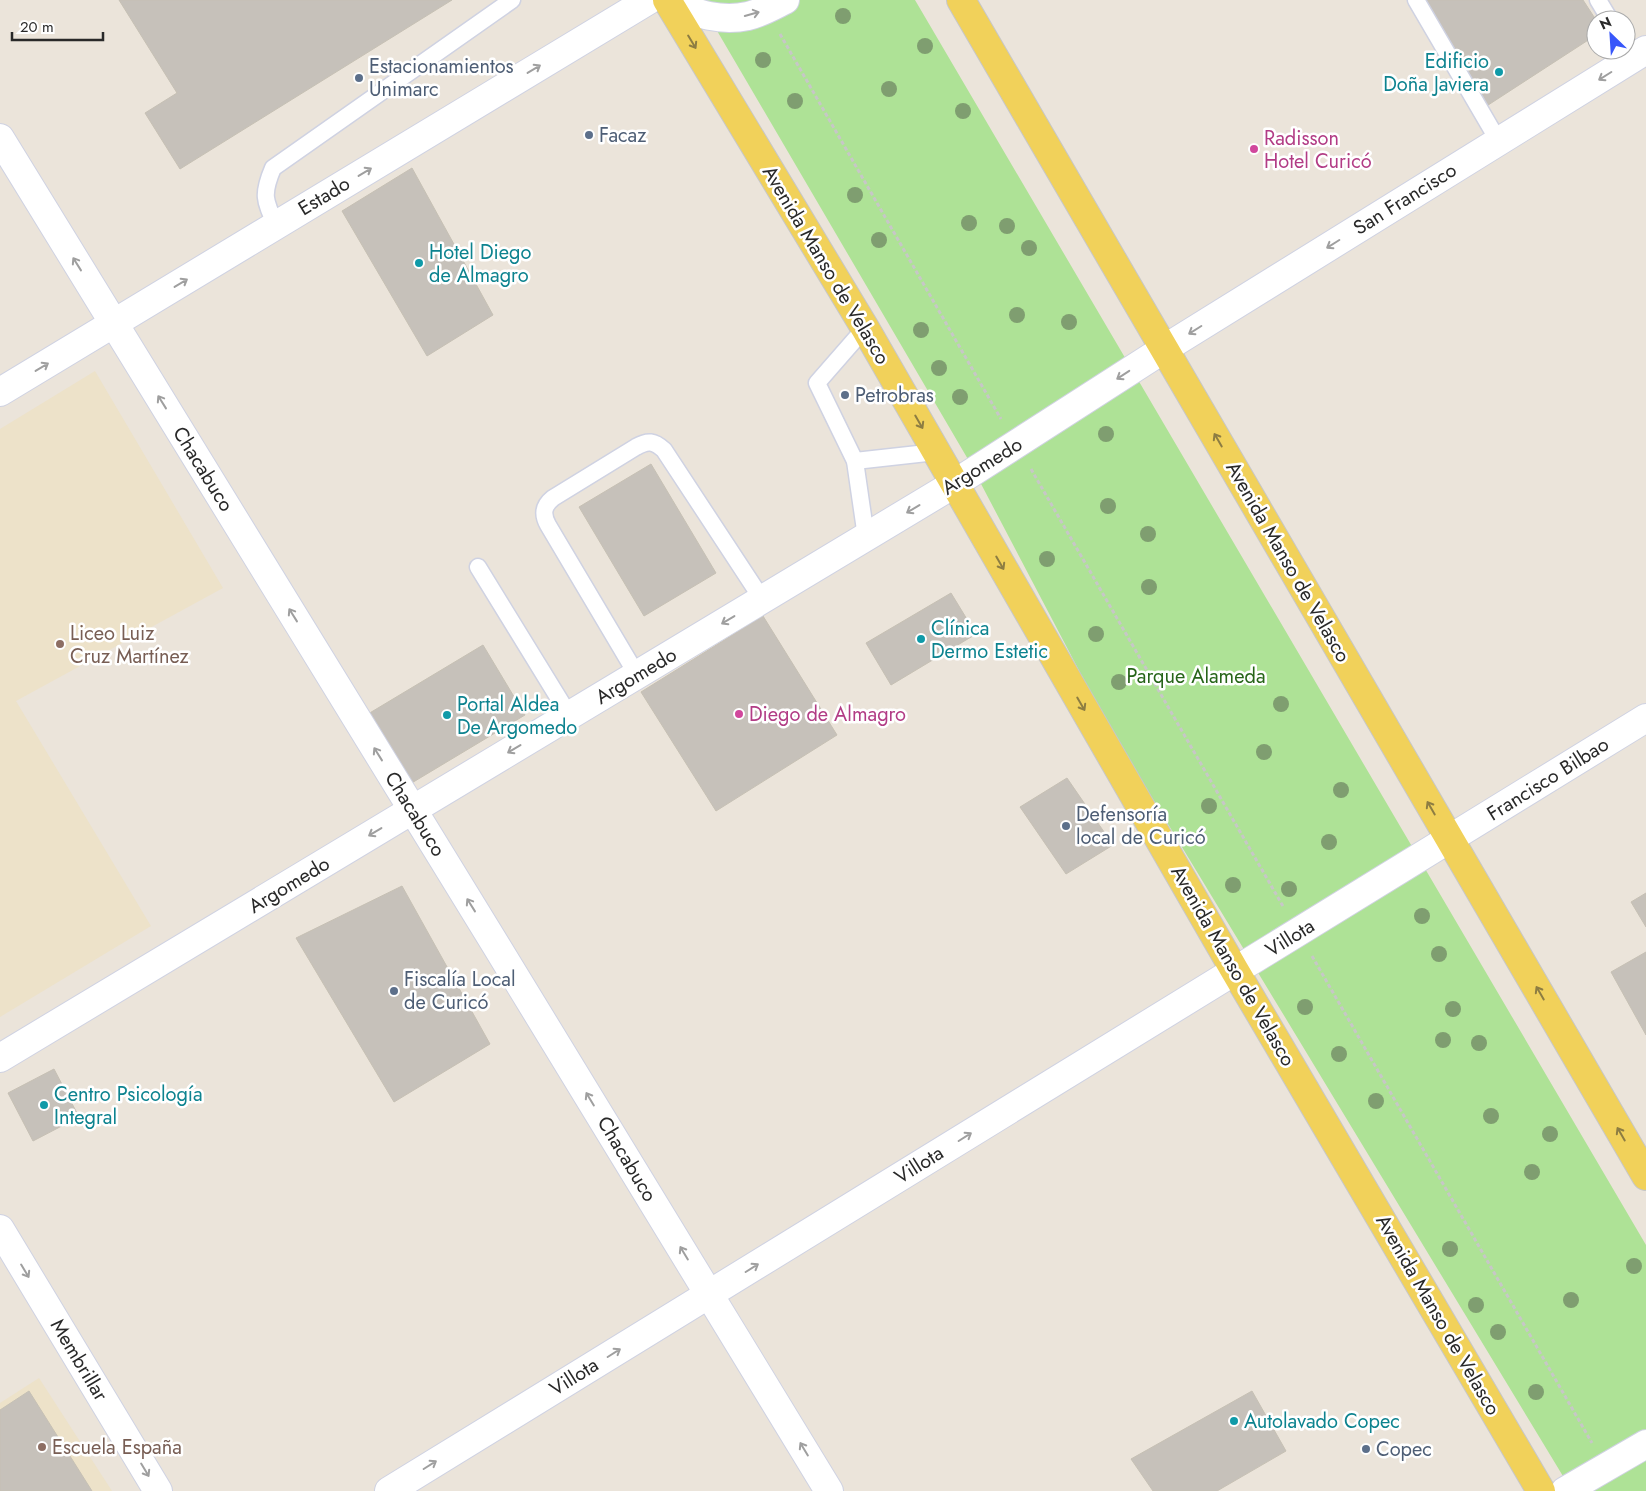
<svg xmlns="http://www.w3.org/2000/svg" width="1646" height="1491" viewBox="0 0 1646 1491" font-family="Jost,sans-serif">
	<rect width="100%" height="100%" fill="#ebe4da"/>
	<g fill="#ede2c9">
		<polygon points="95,371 223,588 16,701 151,926 0,1017 0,429"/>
		<polygon points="39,1378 112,1491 0,1491 0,1403"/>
	</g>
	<polygon fill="#aee296" points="699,0 915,0 1646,1245 1646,1491 1572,1491 1105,720 969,461"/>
	<g fill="#c6c1ba" stroke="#c6c0b4">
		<polygon points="119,0 452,0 180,169 145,113 177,93"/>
		<polygon points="1417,0 1583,0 1596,20 1596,35 1482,109"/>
		<polygon points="412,168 493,315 427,356 342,211"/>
		<polygon points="651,464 716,573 644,616 579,507"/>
		<polygon points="951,593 976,634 891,685 866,643"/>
		<polygon points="763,616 837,735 716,811 641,692"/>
		<polygon points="483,645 525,715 410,784 368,714"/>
		<polygon points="1067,778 1113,845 1066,874 1020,807"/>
		<polygon points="402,886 490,1044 394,1102 296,938"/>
		<polygon points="1646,893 1646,927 1631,902"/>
		<polygon points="1646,952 1646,1035 1611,972"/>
		<polygon points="54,1069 79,1117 33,1141 8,1093"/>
		<polygon points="29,1391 92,1491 0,1491 0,1410"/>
		<polygon points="1252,1391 1286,1451 1217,1491 1153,1491 1131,1459"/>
	</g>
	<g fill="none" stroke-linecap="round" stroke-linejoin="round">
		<g stroke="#cfd2e2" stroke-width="19">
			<g id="lane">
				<polyline points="1416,0 1499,142"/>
				<polyline points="1598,0 1610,20"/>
				<path d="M276,225c-12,-25 -14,-31 -3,-57l239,-168"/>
				<polyline points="865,328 817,383 855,461 866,537"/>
				<polyline points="855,461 936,452"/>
				<polyline points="478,567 569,715"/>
				<path d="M637,675l-89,-150c-6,-11 -5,-19 5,-27l83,-51c12,-7 18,-6 28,3l98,149"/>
			</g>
		</g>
		<g stroke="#cfd2e2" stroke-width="30">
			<g id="street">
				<polyline points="0,1229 158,1491"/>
				<polyline points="389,1491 1646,718"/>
			</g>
		</g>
		<g stroke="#cfd2e2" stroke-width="30">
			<g id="secondary">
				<path d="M673,0c20,16 51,21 75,16 13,-3 25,-10 37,-16"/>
				<polyline points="0,138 497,947 829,1491"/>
				<polyline points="0,392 649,0"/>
				<polyline points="0,1058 954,484 1164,349 1646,50"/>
				<polyline points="1565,1491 1646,1444"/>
			</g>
		</g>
		<g stroke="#c7c7c7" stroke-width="30">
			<g id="primary">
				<polyline points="667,0 865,328 1235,971 1541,1491"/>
				<polyline points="961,0 1646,1176"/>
			</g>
		</g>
		<g stroke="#c7c7c7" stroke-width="3" stroke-dasharray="4 2.5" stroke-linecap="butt">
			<polyline points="780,34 1001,419"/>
			<polyline points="1031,469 1284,908"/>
			<polyline points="1312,956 1592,1443"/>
		</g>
		<use href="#lane" stroke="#fff" stroke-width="16"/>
		<use href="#street" stroke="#fff" stroke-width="28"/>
		<use href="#secondary" stroke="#fff" stroke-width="28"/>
		<use href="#primary" stroke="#f1d15a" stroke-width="28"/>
	</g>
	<g fill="#7f9e70">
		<circle cx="843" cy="16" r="8"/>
		<circle cx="925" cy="46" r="8"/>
		<circle cx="763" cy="60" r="8"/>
		<circle cx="889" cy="89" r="8"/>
		<circle cx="795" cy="101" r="8"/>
		<circle cx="963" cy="111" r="8"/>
		<circle cx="855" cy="195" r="8"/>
		<circle cx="969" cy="223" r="8"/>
		<circle cx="1007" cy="226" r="8"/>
		<circle cx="879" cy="240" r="8"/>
		<circle cx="1029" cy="248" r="8"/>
		<circle cx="1017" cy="315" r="8"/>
		<circle cx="1069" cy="322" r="8"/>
		<circle cx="921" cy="330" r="8"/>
		<circle cx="939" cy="368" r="8"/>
		<circle cx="960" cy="397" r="8"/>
		<circle cx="1106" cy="434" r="8"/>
		<circle cx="1108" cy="506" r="8"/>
		<circle cx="1148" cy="534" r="8"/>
		<circle cx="1047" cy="559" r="8"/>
		<circle cx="1149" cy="587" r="8"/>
		<circle cx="1096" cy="634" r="8"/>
		<circle cx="1119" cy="682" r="8"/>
		<circle cx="1281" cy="704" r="8"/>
		<circle cx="1264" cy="752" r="8"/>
		<circle cx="1341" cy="790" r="8"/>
		<circle cx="1209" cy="806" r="8"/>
		<circle cx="1329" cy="842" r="8"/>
		<circle cx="1233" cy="885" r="8"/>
		<circle cx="1289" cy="889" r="8"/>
		<circle cx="1422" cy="916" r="8"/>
		<circle cx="1439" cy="954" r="8"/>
		<circle cx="1305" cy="1007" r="8"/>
		<circle cx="1453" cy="1009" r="8"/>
		<circle cx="1443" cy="1040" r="8"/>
		<circle cx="1479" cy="1043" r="8"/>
		<circle cx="1339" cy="1054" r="8"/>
		<circle cx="1376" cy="1101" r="8"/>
		<circle cx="1491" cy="1116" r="8"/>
		<circle cx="1550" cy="1134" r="8"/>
		<circle cx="1532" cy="1172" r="8"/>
		<circle cx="1450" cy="1249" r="8"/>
		<circle cx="1634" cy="1266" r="8"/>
		<circle cx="1571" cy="1300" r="8"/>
		<circle cx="1476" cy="1305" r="8"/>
		<circle cx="1498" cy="1332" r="8"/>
		<circle cx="1536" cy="1392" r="8"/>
	</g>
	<defs><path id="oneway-shaft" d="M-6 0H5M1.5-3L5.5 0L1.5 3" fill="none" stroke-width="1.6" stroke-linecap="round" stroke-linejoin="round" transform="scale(1.25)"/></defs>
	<g stroke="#9f9f9f">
		<use href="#oneway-shaft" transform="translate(752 14) rotate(-16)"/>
		<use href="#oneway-shaft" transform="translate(534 69) rotate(-31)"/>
		<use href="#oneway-shaft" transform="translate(1605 76) rotate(148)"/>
		<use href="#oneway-shaft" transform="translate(365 172) rotate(-31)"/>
		<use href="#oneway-shaft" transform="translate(1333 244) rotate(148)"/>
		<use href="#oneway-shaft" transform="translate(77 264) rotate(-122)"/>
		<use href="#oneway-shaft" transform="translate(181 283) rotate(-31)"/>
		<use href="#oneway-shaft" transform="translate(1195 330) rotate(148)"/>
		<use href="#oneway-shaft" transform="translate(42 367) rotate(-31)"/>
		<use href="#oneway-shaft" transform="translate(1123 375) rotate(147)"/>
		<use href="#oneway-shaft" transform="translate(162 402) rotate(-122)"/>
		<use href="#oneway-shaft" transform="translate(913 509) rotate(149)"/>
		<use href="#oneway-shaft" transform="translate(293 615) rotate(-122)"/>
		<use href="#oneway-shaft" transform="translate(728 620) rotate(149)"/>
		<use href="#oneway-shaft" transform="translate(514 749) rotate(149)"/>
		<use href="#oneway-shaft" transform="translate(378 754) rotate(-122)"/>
		<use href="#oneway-shaft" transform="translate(375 832) rotate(149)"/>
		<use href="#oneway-shaft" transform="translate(471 905) rotate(-122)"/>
		<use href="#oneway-shaft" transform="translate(590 1099) rotate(-121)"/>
		<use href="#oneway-shaft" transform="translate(965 1137) rotate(-32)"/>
		<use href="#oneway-shaft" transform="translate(684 1253) rotate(-121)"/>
		<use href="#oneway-shaft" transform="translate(752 1268) rotate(-32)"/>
		<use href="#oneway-shaft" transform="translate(25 1271) rotate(59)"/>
		<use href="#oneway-shaft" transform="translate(614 1353) rotate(-32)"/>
		<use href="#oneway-shaft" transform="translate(804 1449) rotate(-121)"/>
		<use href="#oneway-shaft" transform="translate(430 1465) rotate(-32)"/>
		<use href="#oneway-shaft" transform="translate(145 1470) rotate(59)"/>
	</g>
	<g stroke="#8d7d42">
		<use href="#oneway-shaft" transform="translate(692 42) rotate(59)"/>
		<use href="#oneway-shaft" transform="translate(919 422) rotate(60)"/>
		<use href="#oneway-shaft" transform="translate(1218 440) rotate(-120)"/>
		<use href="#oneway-shaft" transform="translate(1000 563) rotate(60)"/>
		<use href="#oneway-shaft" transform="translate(1081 704) rotate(60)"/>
		<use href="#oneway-shaft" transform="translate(1431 808) rotate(-120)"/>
		<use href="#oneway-shaft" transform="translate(1540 993) rotate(-120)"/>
		<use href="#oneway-shaft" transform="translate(1621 1134) rotate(-120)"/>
	</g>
	<g fill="#0f9aa8" stroke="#fff" stroke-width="2">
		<circle cx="1499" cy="72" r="5"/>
		<circle cx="419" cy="263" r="5"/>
		<circle cx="921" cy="639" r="5"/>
		<circle cx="447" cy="715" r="5"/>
		<circle cx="44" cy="1105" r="5"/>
		<circle cx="1234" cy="1421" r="5"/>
	</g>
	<g fill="#5c6f8a" stroke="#fff" stroke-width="2">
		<circle cx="359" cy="78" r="5"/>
		<circle cx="589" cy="135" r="5"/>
		<circle cx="845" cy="395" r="5"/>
		<circle cx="1066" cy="826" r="5"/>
		<circle cx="394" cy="991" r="5"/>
		<circle cx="1366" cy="1449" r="5"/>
	</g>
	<g fill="#d1479c" stroke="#fff" stroke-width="2">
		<circle cx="1254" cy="149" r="5"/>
		<circle cx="739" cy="714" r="5"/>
	</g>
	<g fill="#8d6e63" stroke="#fff" stroke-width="2">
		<circle cx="60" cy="644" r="5"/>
		<circle cx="42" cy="1447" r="5"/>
	</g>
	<g text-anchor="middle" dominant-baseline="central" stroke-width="5" stroke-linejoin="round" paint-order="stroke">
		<g font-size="20" fill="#0d838f" stroke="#fff" text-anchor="start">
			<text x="1489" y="61" text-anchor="end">Edificio<tspan x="1489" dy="23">Doña Javiera</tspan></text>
			<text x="429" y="252">Hotel Diego<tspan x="429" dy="23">de Almagro</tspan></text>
			<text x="931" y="628">Clínica<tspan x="931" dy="23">Dermo Estetic</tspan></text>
			<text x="457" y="704">Portal Aldea<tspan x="457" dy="23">De Argomedo</tspan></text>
			<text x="54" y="1094">Centro Psicología<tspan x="54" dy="23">Integral</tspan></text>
			<text x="1244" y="1421">Autolavado Copec</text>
		</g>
		<g font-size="20" fill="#4e5e75" stroke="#fff" text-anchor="start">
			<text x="369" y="66">Estacionamientos<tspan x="369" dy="23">Unimarc</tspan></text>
			<text x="599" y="135">Facaz</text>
			<text x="855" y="395">Petrobras</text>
			<text x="1076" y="814">Defensoría<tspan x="1076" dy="23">local de Curicó</tspan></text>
			<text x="404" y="979">Fiscalía Local<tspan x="404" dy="23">de Curicó</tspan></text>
			<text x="1376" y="1449">Copec</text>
		</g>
		<g font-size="20" fill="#b23c85" stroke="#fff" text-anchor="start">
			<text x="1264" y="138">Radisson<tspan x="1264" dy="23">Hotel Curicó</tspan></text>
			<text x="749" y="714">Diego de Almagro</text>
		</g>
		<g font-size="20" fill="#292929" stroke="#fff">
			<text transform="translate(324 196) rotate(-31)">Estado</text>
			<text transform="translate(1405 199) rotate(-32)">San Francisco</text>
			<text transform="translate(826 265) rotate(59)">Avenida Manso de Velasco</text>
			<text transform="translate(982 466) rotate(-32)">Argomedo</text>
			<text transform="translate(203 469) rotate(58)">Chacabuco</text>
			<text transform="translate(1288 562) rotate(60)">Avenida Manso de Velasco</text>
			<text transform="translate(636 676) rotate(-31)">Argomedo</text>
			<text transform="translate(1548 779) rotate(-32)">Francisco Bilbao</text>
			<text transform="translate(415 814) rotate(58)">Chacabuco</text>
			<text transform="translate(289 885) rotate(-31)">Argomedo</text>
			<text transform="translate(1290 938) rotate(-32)">Villota</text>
			<text transform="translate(1233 966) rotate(60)">Avenida Manso de Velasco</text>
			<text transform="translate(627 1159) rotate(59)">Chacabuco</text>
			<text transform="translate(919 1165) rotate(-32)">Villota</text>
			<text transform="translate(1438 1315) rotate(60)">Avenida Manso de Velasco</text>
			<text transform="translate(79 1360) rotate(59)">Membrillar</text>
			<text transform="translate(574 1377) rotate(-32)">Villota</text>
		</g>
		<g font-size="20" fill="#785e54" stroke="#fff" text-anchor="start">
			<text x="70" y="633">Liceo Luiz<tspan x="70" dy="23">Cruz Martínez</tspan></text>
			<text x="52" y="1447">Escuela España</text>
		</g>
		<g font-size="20" fill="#276519" stroke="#fff">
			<text x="1196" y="676">Parque Alameda</text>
		</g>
	</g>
	<g transform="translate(1611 35) rotate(335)"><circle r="24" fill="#ffffff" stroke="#a9a9a9"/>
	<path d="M0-4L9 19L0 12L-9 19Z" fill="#3857fa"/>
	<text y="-8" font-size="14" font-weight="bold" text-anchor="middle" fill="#292929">N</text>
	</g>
	<path d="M12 32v8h91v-8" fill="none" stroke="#292929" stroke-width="2.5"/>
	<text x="20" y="32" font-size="15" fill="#292929" stroke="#ffffff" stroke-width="4" paint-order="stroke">20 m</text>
</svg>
